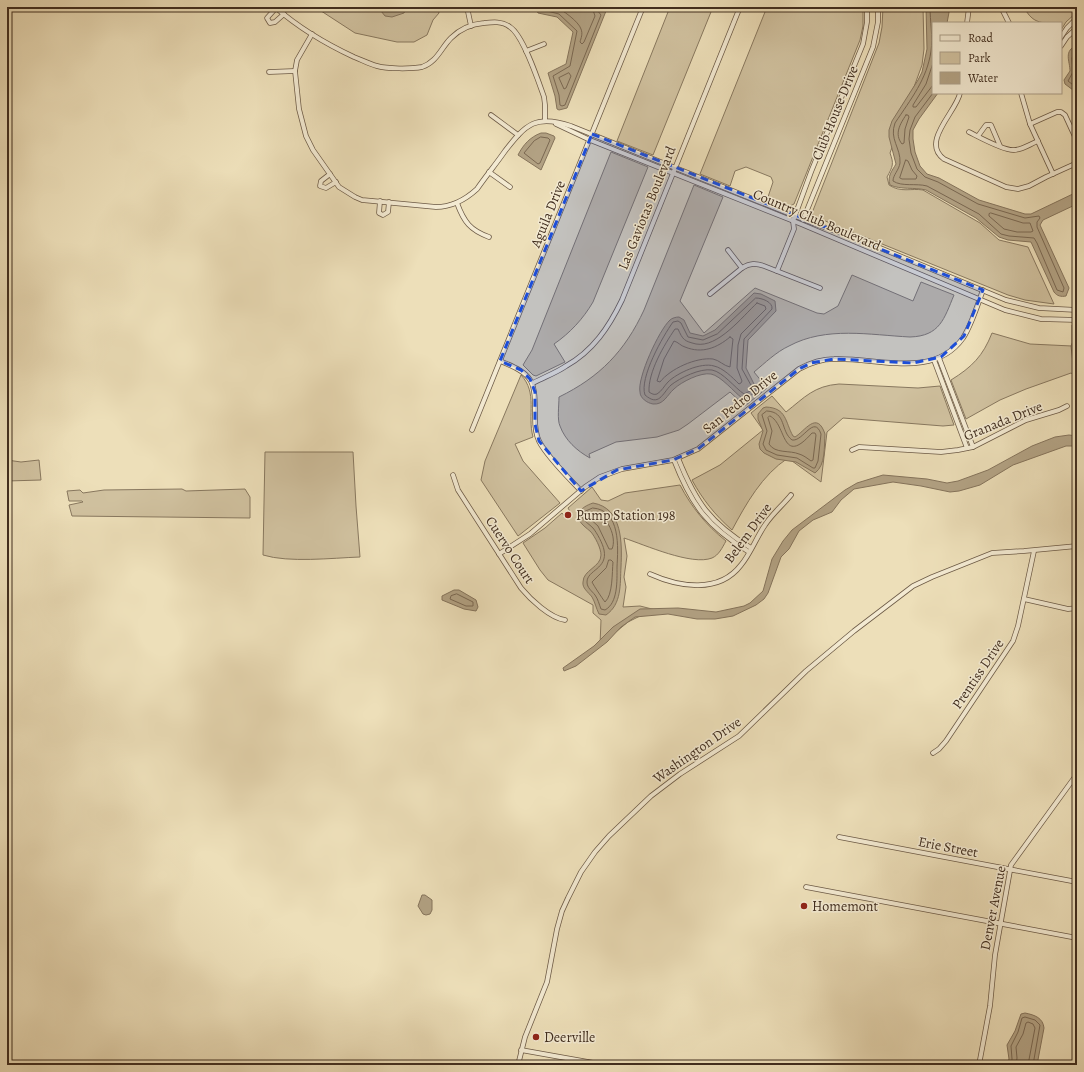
<svg xmlns="http://www.w3.org/2000/svg" width="1084" height="1072" viewBox="0 0 1084 1072" font-family="Alegreya,serif">
	<rect width="100%" height="100%" fill="#eddfb9"/>
	<filter id="stains"><feTurbulence type="fractalNoise" baseFrequency=".005" numOctaves="4"/><feColorMatrix values="0 0 0 0 .2 0 0 0 0 .09 0 0 0 0 .02 0 0 0 .5 -.17"/></filter>
	<radialGradient id="worn" r=".72"><stop offset=".6" stop-color="#630" stop-opacity="0"/><stop offset="1" stop-color="#630" stop-opacity=".3"/></radialGradient>
	<g fill="#d0c19f" stroke="#88785f">
		<polygon points="315,7 438,7 439,13 433,20 427,35 414,42 397,42 355,33"/>
		<polygon points="670,7 713,7 653,155 617,141"/>
		<polygon points="767,7 863,7 863,26 860,40 794,204 788,207 767,200 773,182 771,177 746,167 735,171 730,186 700,174"/>
		<path d="M883,7h40l1,42 -2,16 -32,88c4,11 3,13 -3,24l2,8c12,8 22,3 34,5l57,33 19,17 29,7 26,57 -29,-4 -17,-5 -195,-79 -1,-3 67,-170 3,-16z"/>
		<path d="M1024,7h53v5l-11,10 -5,8v-7c-18,0 -28,2 -37,-16z"/>
		<path d="M611,152l37,15 -55,135c-10,17 -23,31 -39,42l11,18 -29,14 -3,-1 -10,-10 9,-15z"/>
		<path d="M694,185l29,12 -43,104 24,32 51,-45 62,25 7,1 14,-8 14,-31 61,26 8,-19 33,13c-10,24 -14,41 -44,42 -40,-2 -84,-11 -121,9 -13,6 -24,17 -35,26l13,16 -22,18 -15,-14 -42,32 -9,6 -22,7 -41,5 -27,12 1,4c-13,-7 -25,-18 -30,-32 -3,-6 -1,-21 -1,-29 41,-20 66,-46 85,-87z"/>
		<path d="M1072,325h5v52l-6,-4 -45,16 -26,11 -34,19 -15,-39c21,-13 32,-24 41,-47l38,11 42,2z"/>
		<path d="M521,375c17,18 6,40 12,62l-18,7 8,17 37,42 -42,33 -37,-56 4,-19z"/>
		<path d="M839,384l79,4 22,-2 14,39 -11,1 -100,-8 -16,14 -6,50 -33,-24c-26,17 -42,46 -56,72 -17,-15 -29,-30 -40,-50l28,-15 43,-35 -12,-17 21,-17 14,16c19,-15 28,-26 53,-28z"/>
		<path d="M265,452h88l3,54 4,51c-28,1 -71,6 -97,-2z"/>
		<polygon points="7,460 21,462 39,460 41,480 7,481"/>
		<path d="M680,485c12,23 26,40 46,56 -4,7 -7,14 -14,17 -20,8 -67,-13 -88,-20l3,18 -3,21 2,10 -3,20 17,-1 24,6 -24,4 -12,6 -28,23 1,-25 -8,-7v-8l-45,-25 -8,-10 -17,-27 22,-15 17,-15 5,6 5,-4 -4,-7 24,-21 9,13 7,1 17,-8z"/>
		<polygon points="182,489 186,491 245,489 250,497 250,518 72,516 69,505 83,502 82,501 69,501 67,491 80,490 83,493 104,490"/>
	</g>
	<g fill="#b3a385" stroke="#85745c">
		<polygon points="380,7 407,7 404,13 392,17 385,16 381,11"/>
		<polygon points="538,7 589,7 604,10 606,11 567,108 559,110 557,109 555,96 548,73 566,64 573,32 557,17 538,13 537,11"/>
		<path d="M926,7h24l-3,16h-14v70h5l-19,26 -6,11v9l2,13 5,14 7,8 12,4 40,22 46,14h6l46,-22v12l-34,16 -3,5 29,63 -3,8c-5,1 -9,0 -12,-4l-23,-50 -23,-2 -9,-3 -23,-19 -50,-28c-12,-3 -25,0 -36,-5 -3,-9 2,-14 6,-21l-7,-27v-7l3,-9 26,-41 4,-8 5,-23z"/>
		<path d="M1077,45v48l-12,-9 -1,-4 6,-9c0,-10 -7,-20 7,-26z"/>
		<path d="M541,133h5l8,3 1,2 -14,32 -23,-15c5,-10 12,-18 23,-22z"/>
		<path d="M754,293l7,1 14,7 1,10 -28,29 -2,28 10,20v3l-6,5 -5,3 -3,-1c-8,-6 -21,-22 -31,-24 -10,-2 -30,8 -37,15 -7,6 -10,16 -21,15 -6,-1 -13,-6 -13,-12 -3,-14 19,-62 30,-72 2,-2 6,-3 9,-3l5,3 6,13 13,3 12,-6z"/>
		<polygon points="1077,332 1077,375 1074,372 1071,346"/>
		<path d="M766,407c21,1 19,15 27,29l2,1c10,-6 22,-27 30,-3 -1,12 1,31 -10,39l-19,-11 -20,-3 -12,-6 -4,-4 -1,-5 4,-13 -5,-12v-5l5,-6z"/>
		<polygon points="1069,435 1077,436 1077,446 1066,446 1013,465 980,485 959,491 950,492 921,486 893,482 854,489 841,500 832,512 813,520 799,531 789,549 781,557 768,593 764,599 756,605 733,616 715,619 697,619 668,614 635,617 621,627 607,642 576,666 564,671 563,668 594,646 613,627 640,609 678,608 716,612 744,606 750,603 763,591 772,559 783,541 792,530 845,490 857,483 883,475 927,479 947,483 958,481 988,470 1032,446 1055,437"/>
		<path d="M593,503c30,5 29,41 28,64 -1,17 1,37 -15,48l-7,-1c-3,-6 -4,-12 -7,-17 -4,-5 -10,-9 -9,-15 0,-12 18,-15 18,-27 0,-7 -6,-18 -10,-23 -2,-2 -5,-4 -7,-6 -12,-11 -3,-19 9,-23z"/>
		<polygon points="454,590 459,590 476,600 478,607 476,611 464,609 442,600 442,596"/>
		<polygon points="422,895 425,895 432,900 432,910 430,914 426,915 423,914 418,906"/>
		<path d="M1025,1013c10,2 18,5 19,15l-7,37h-30l2,-6 -2,-14 8,-14 6,-17z"/>
	</g>
	<g fill="none" stroke-linecap="round" stroke-linejoin="round">
		<g stroke="#7a6852" stroke-width="1">
			<polyline points="542,7 543,10 559,14 577,31 570,66 553,76 559,95 560,105 562,106 565,105 601,15 597,10 597,7"/>
			<path d="M555,7c7,2 24,15 26,22 2,5 0,9 -1,13l2,2 2,-2 11,-26 -3,-9"/>
			<path d="M930,7c0,14 3,30 1,44 -4,28 -20,48 -36,72 -6,16 6,25 5,40 -1,7 -7,12 -7,18 9,6 23,2 34,5l52,28 22,20 8,2 25,2 3,5 20,47 6,2 1,-4 -27,-61v-5l3,-4 -1,-2 -14,2 -47,-14 -40,-22 -13,-5 -8,-8 -6,-16 -2,-14 1,-9 5,-13 18,-24"/>
			<polyline points="1077,49 1072,58 1073,72 1068,81 1077,88"/>
			<polyline points="933,63 926,84 913,105 913,107 916,107 933,85"/>
			<polygon points="569,73 571,76 566,88 564,89 559,78"/>
			<path d="M906,115h2l1,2 -4,12 -1,14 -2,1c-8,-10 -2,-20 4,-29z"/>
			<polygon points="541,137 548,138 550,140 540,163 538,164 524,153 534,141"/>
			<polygon points="906,160 908,161 912,170 917,176 916,179 902,179 900,178"/>
			<polygon points="991,213 1023,223 1030,223 1033,231 1031,232 1017,232 1004,229 989,216 989,214"/>
			<path d="M756,298c6,0 17,4 16,11l-28,30 -2,30 10,18 -2,4 -6,3c-9,-6 -21,-22 -32,-24 -12,-2 -32,8 -41,15 -9,9 -12,22 -26,10 -6,-17 18,-59 28,-73l5,-1 3,2 7,14 15,3 14,-6z"/>
			<path d="M757,303l8,3 1,3 -25,25 -3,11 -1,23 5,13 -1,2 -2,1c-7,-7 -16,-16 -25,-18 -13,-4 -37,7 -46,16 -4,4 -6,9 -11,12 -3,1 -5,0 -8,-2 -1,-20 15,-47 26,-63h3c5,11 6,12 18,15 22,4 46,-27 61,-41z"/>
			<path d="M730,337l3,2 -3,28c-6,-1 -11,-7 -17,-8 -17,-2 -43,10 -53,23l-3,-1 7,-22 10,-18c4,1 7,5 11,6 17,7 32,1 45,-10z"/>
			<path d="M767,411c20,1 13,20 25,29 11,2 22,-26 29,-6l-3,27 -3,7h-2l-16,-10 -20,-3 -11,-5 -3,-6 4,-13 -5,-16z"/>
			<path d="M770,416c17,8 11,52 42,17h3l1,2 -3,25 -2,1c-4,-3 -8,-6 -12,-7 -9,-4 -24,0 -30,-10l3,-13 -4,-13z"/>
			<path d="M593,508c28,2 25,40 24,59 0,14 1,36 -12,43l-4,-1c-2,-5 -3,-10 -6,-14 -3,-4 -8,-7 -8,-13 0,-12 21,-13 17,-32 -1,-6 -7,-17 -11,-22 -4,-4 -8,-6 -11,-11l2,-5z"/>
			<path d="M594,513c14,2 23,25 18,36h-3l-11,-23 -10,-9 1,-2z"/>
			<path d="M609,560h2l2,2c-1,10 0,33 -8,40 -3,-4 -11,-16 -13,-20l14,-14z"/>
			<polygon points="457,594 473,602 473,606 466,606 450,599 451,596"/>
			<polyline points="1011,1065 1012,1059 1011,1046 1018,1032 1022,1018 1025,1017 1035,1020 1040,1025 1033,1065"/>
			<polyline points="1016,1065 1017,1058 1016,1047 1023,1034 1026,1023 1028,1022 1033,1024 1035,1028 1028,1065"/>
		</g>
		<g stroke="#6c5a46" stroke-width="5.5">
			<g id="minor">
				<path d="M275,7c24,21 51,37 79,50 8,3 15,7 23,9 10,3 34,3 45,1 15,-5 19,-19 29,-29 9,-9 21,-14 33,-15 9,-1 18,-2 26,4 13,8 28,53 34,70l1,8v16"/>
				<polyline points="467,7 471,26"/>
				<polyline points="1001,7 1009,23"/>
				<polyline points="276,8 267,18 270,23 275,22 284,14"/>
				<polyline points="967,23 969,7"/>
				<path d="M312,34l-15,26 -2,11 4,38 7,27 7,14 26,37 16,10 7,3 74,7c16,0 29,-7 41,-18 9,-13 19,-25 28,-38 21,-27 31,-37 66,-25l244,98 41,14 150,62 33,8 38,2"/>
				<polyline points="1061,37 1067,28 1077,18"/>
				<polyline points="1061,46 1067,37 1077,28"/>
				<polyline points="526,51 544,44"/>
				<polyline points="269,72 295,71"/>
				<path d="M960,93c-3,18 -40,49 -16,66l62,28 12,2 11,-3 17,-9 31,-14"/>
				<polyline points="1021,93 1030,124 1053,174"/>
				<polyline points="491,115 518,135"/>
				<polyline points="556,124 590,140 801,224 1005,310 1041,319 1077,320"/>
				<polyline points="1030,124 1057,112 1061,112 1065,115 1077,141"/>
				<path d="M969,132c10,5 35,19 45,18 8,0 16,-6 24,-9"/>
				<polyline points="978,136 986,125 991,125 1000,146"/>
				<polyline points="489,172 510,187"/>
				<polyline points="330,174 321,181 320,186 326,188 336,182"/>
				<polyline points="380,201 379,213 383,215 388,212 389,202"/>
				<path d="M457,203c7,19 13,27 32,34"/>
				<polyline points="803,220 873,47 878,22 878,7"/>
				<polyline points="1077,241 1077,249"/>
				<polyline points="728,250 742,268"/>
				<polyline points="777,271 794,229 793,221 811,172 863,44 867,22 867,7"/>
				<path d="M710,294l32,-26c8,-5 14,-5 22,-2l56,22"/>
				<polyline points="939,358 973,447"/>
				<polyline points="934,360 967,448"/>
				<path d="M500,361c35,14 35,20 35,56 0,8 0,16 4,24 8,16 29,36 42,50"/>
				<path d="M533,383c11,-6 23,-10 33,-17 27,-15 43,-39 56,-66l118,-293"/>
				<polyline points="472,430 643,7"/>
				<polyline points="852,450 859,447 941,452 958,450 973,447 1026,420 1059,410 1067,406"/>
				<path d="M678,458c18,45 32,65 73,90"/>
				<path d="M674,460c18,46 33,66 75,92"/>
				<path d="M453,475l5,15 63,98c9,11 29,30 44,32"/>
				<path d="M499,554l31,-20 55,-47 15,-10 22,-8 51,-9 25,-11 101,-80c11,-6 23,-10 35,-10 43,-2 99,21 129,-21 9,-14 14,-32 20,-48"/>
				<path d="M650,574c29,13 69,20 91,-9 10,-12 15,-27 24,-40 7,-11 18,-20 26,-30"/>
				<polyline points="1024,599 1068,609 1077,608"/>
				<polyline points="933,753 939,749 946,741 1013,641 1018,626 1034,551"/>
				<polyline points="839,837 1077,882"/>
				<polyline points="806,887 1077,938"/>
				<polyline points="521,1050 605,1065"/>
				<polyline points="518,1065 525,1037 547,982 557,929 562,911 568,898 581,872 595,852 609,836 651,796 680,774 739,736 806,671 854,631 913,586 932,577 992,553 1024,551 1077,546"/>
				<polyline points="979,1065 990,1006 995,955 1011,865 1077,774"/>
			</g>
		</g>
		<use href="#minor" stroke="#f3ead2" stroke-width="4"/>
	</g>
	<path fill="#1d4ed8" fill-opacity="0.2" stroke="#1d4ed8" stroke-width="3" stroke-dasharray="8 5" stroke-linejoin="round" d="M592,134l391,156 -19,46 -23,21 -28,6 -79,-4 -23,4 -12,6 -101,80 -25,11 -56,10 -36,21 -42,-50 -4,-17v-32l-5,-13 -9,-9 -21,-9z"/>
	<g fill="#8f2418" stroke="#f3ead2" stroke-width="1.5">
		<circle cx="568" cy="515" r="4"/>
		<circle cx="804" cy="906" r="4"/>
		<circle cx="536" cy="1037" r="4"/>
	</g>
	<g text-anchor="middle" dominant-baseline="central" stroke-width="3" stroke-linejoin="round" paint-order="stroke">
		<g font-size="14" fill="#412e1f" stroke="#f3ead2">
			<text transform="translate(835 113) rotate(-68)">Club House Drive</text>
			<text transform="translate(647 208) rotate(-68)">Las Gaviotas Boulevard</text>
			<text transform="translate(548 214) rotate(-68)">Aguila Drive</text>
			<text transform="translate(817 220) rotate(23)">Country Club Boulevard</text>
			<text transform="translate(740 402) rotate(-39)">San Pedro Drive</text>
			<text transform="translate(1003 421) rotate(-22)">Granada Drive</text>
			<text transform="translate(748 533) rotate(-54)">Belem Drive</text>
			<text transform="translate(510 550) rotate(57)">Cuervo Court</text>
			<text transform="translate(978 674) rotate(-56)">Prentiss Drive</text>
			<text transform="translate(697 750) rotate(-35)">Washington Drive</text>
			<text transform="translate(948 847) rotate(11)">Erie Street</text>
			<text transform="translate(993 908) rotate(-79)">Denver Avenue</text>
		</g>
		<g font-size="14" fill="#412e1f" stroke="#f3ead2" text-anchor="start">
			<text x="576" y="515">Pump Station 198</text>
			<text x="812" y="906">Homemont</text>
			<text x="544" y="1037">Deerville</text>
		</g>
	</g>
	<rect width="1084" height="1072" fill="none" stroke="#eddfb9" stroke-width="24"/>
	<rect x="8" y="8" width="1068" height="1056" fill="none" stroke="#412e1f" stroke-width="2"/>
	<rect x="12" y="12" width="1060" height="1048" fill="none" stroke="#412e1f"/>
	<rect x="932" y="22" width="130" height="72" fill="#f3ead2" stroke="#ac9f8a"/>
	<rect x="940" y="35" width="20" height="6" fill="#f3ead2" stroke="#ac9f8a"/>
	<text x="968" y="42" font-size="12" fill="#412e1f">Road</text>
	<rect x="940" y="52" width="20" height="12" fill="#d0c19f" stroke="#ac9f8a"/>
	<text x="968" y="62" font-size="12" fill="#412e1f">Park</text>
	<rect x="940" y="72" width="20" height="12" fill="#b3a385" stroke="#ac9f8a"/>
	<text x="968" y="82" font-size="12" fill="#412e1f">Water</text>
	<rect width="100%" height="100%" filter="url(#stains)"/>
	<rect width="100%" height="100%" fill="url(#worn)"/>
</svg>
